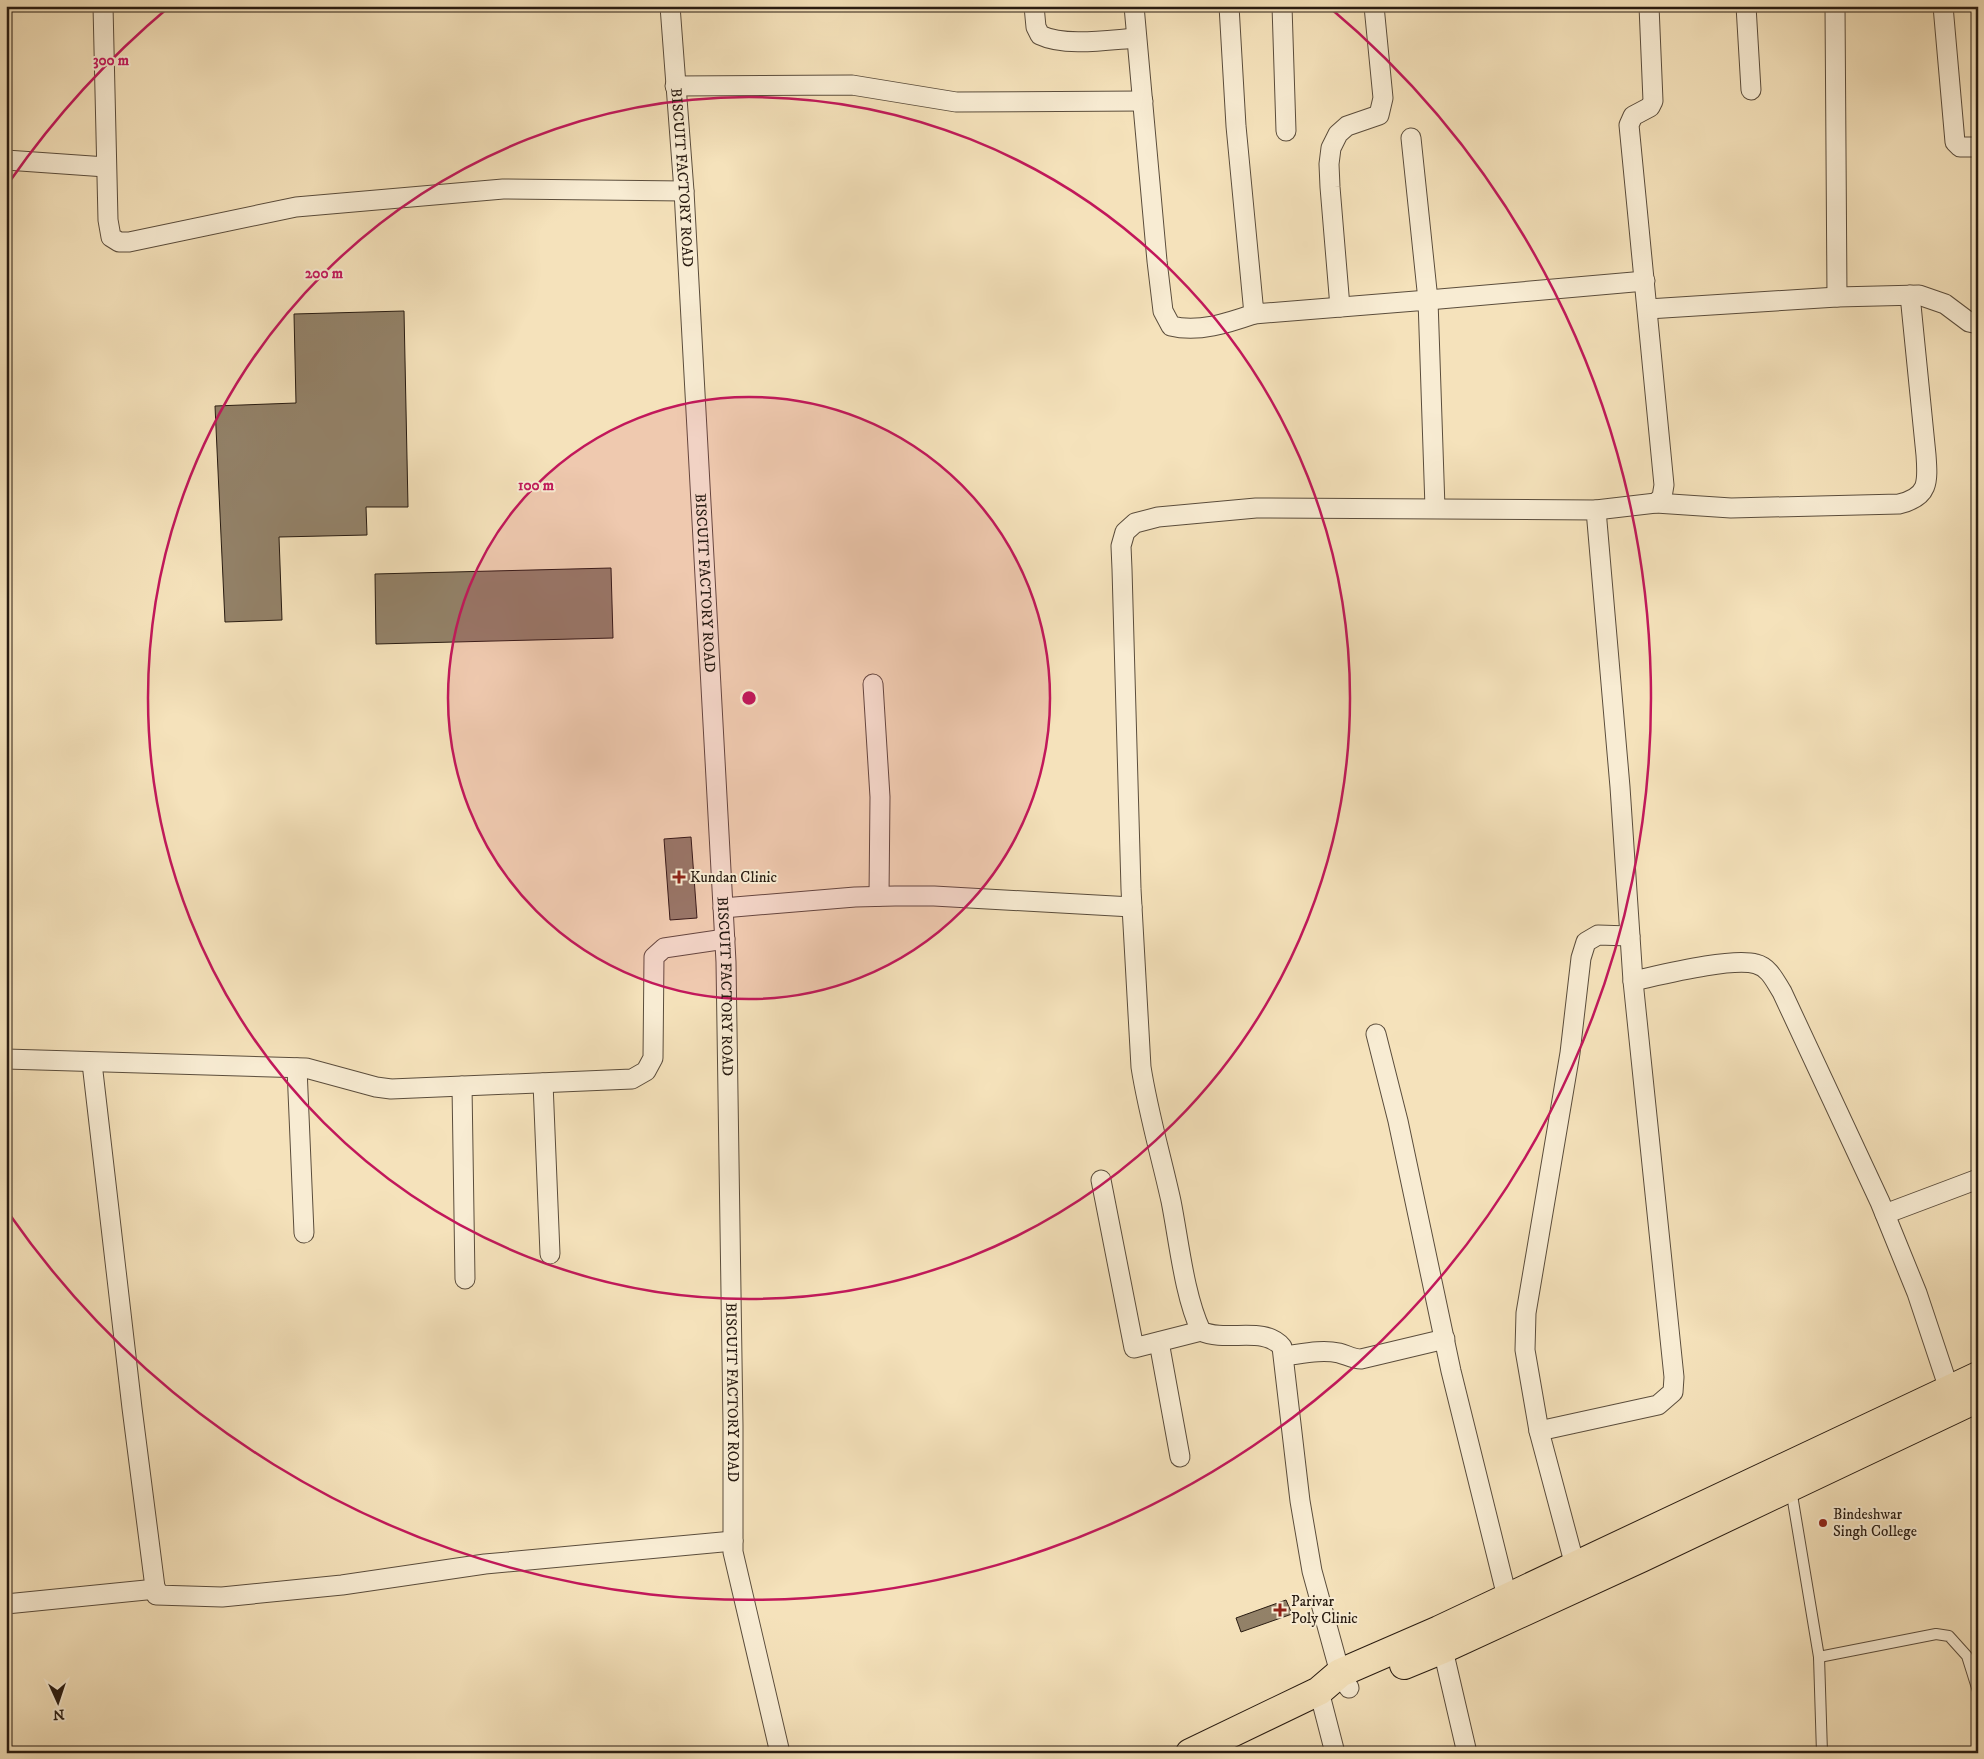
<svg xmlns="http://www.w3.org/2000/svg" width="1984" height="1759" viewBox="0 0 1984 1759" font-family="'IM FELL DW Pica',serif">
	<rect width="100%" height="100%" fill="#f5e2bb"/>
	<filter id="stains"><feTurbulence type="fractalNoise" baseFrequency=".004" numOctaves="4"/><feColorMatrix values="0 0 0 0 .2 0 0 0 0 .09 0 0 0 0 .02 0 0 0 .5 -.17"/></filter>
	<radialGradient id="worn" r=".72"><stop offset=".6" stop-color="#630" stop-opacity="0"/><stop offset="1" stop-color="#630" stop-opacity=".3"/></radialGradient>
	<g fill="#938269" stroke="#281b11">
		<polygon points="404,311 408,507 366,507 367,535 279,537 282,620 225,622 215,406 296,403 294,314"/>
		<polygon points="611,568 613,638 376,644 375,574"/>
		<polygon points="691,837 697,918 670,920 664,839"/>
		<polygon points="1286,1600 1292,1614 1241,1632 1236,1618"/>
	</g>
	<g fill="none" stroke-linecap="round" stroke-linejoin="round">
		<g stroke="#5b4d3c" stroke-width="12">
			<g id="service">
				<polyline points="1791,1489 1819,1657 1822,1753"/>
				<polyline points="1819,1657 1936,1634 1949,1636 1967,1656 1978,1691"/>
			</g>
		</g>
		<g stroke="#5b4d3c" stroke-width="21">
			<g id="minor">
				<polyline points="103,6 108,220 111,237 119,242 129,242 296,207 503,189 684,191"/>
				<path id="s1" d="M670,6l14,185 42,771 7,463v127l47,201"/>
				<path d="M1034,6l2,21 4,8c25,12 68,5 96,3"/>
				<path d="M1134,6l23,255 6,50 8,15c27,7 57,-3 83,-12"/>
				<polyline points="1229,6 1236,126 1254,314 1428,300 1435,508"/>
				<polyline points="1282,6 1286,131"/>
				<polyline points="1746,6 1751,90"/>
				<polyline points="1835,6 1837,297"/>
				<polyline points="1943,6 1955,142 1960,147 1978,147"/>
				<polyline points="675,86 852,85 956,102 1143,101"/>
				<polyline points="1411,138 1428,300 1645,281"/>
				<polyline points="6,160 106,167"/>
				<polyline points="1340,307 1330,187 1329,164 1331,148 1338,134 1347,126 1379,115 1383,98 1374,6"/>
				<polyline points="1648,309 1837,297 1919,295 1945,304 1969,322 1978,324"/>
				<path d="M1656,503l75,5 168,-4c30,-7 29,-22 27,-49l-16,-160"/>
				<polyline points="1596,510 1656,503 1662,497 1664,485 1629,125 1633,116 1650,107 1653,101 1649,6"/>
				<polyline points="873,684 880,797 879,896"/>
				<polyline points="723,908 855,897 895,896 934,896 1132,907"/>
				<path d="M1633,981c28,-6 99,-24 123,-17 13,3 19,17 26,28l98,210 37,91 36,108"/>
				<polyline points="1376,1034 1398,1121 1451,1371 1510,1609"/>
				<polyline points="6,1059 306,1068 376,1087 391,1089 632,1079 646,1071 653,1058 654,957 664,948 725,939"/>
				<polyline points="92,1063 132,1408 156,1595 222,1597 342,1585 485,1564 733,1541"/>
				<polyline points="297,1068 304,1233"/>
				<polyline points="543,1083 550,1254"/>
				<polyline points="462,1086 465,1279"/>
				<polyline points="1101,1180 1134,1348 1201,1331"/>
				<polyline points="1885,1214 1978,1179"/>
				<polyline points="1159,1342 1180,1457"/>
				<path d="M1284,1356c17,-2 37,-7 55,-3 8,2 14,6 22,6l84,-20"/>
				<polyline points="1539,1431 1525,1350 1526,1313 1570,1053 1581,958 1586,942 1598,935 1630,936"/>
				<polyline points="6,1604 156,1589"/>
				<polyline points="1440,1637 1467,1753"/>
				<path d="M1349,1688l-9,-15 -28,-102 -12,-70 -18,-154c-18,-22 -56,-4 -81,-16 -17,-36 -22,-90 -30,-130 -10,-45 -23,-89 -30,-134l-10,-178 -9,-320 -1,-23 4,-14 10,-9 23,-6 98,-9 340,2 24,277 13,194 41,396 -1,15 -15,13 -119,26 39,146"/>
				<polyline points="1319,1691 1335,1753"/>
			</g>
		</g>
		<g stroke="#281b11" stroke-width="30">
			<g id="primary">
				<polyline points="1404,1665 1443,1649 1641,1558 1978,1398"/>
				<polyline points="1190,1753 1319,1691 1340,1673 1439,1630 1978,1376"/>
			</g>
		</g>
		<use href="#service" stroke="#f8ecd3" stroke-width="10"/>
		<use href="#minor" stroke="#f8ecd3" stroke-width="19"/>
		<use href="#primary" stroke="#f5e2bb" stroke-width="28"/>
	</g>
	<circle cx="749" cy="698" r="301" fill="#c2185b" fill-opacity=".12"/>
	<g fill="none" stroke="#c2185b" stroke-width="2.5">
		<circle cx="749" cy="698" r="301"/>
		<circle cx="749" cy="698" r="601"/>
		<path d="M10 181A902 902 0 0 1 169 7M1329 7A902 902 0 1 1 10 1215"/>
	</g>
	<g fill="#8f2418" stroke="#f8ecd3" stroke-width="2">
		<path d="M676.5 869.5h5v5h5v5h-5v5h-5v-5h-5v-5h5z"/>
		<circle cx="1823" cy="1523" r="5"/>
		<path d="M1277.5 1602.5h5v5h5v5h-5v5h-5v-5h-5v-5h5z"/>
	</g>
	<g text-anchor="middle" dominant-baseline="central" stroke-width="4" stroke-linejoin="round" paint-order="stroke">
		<g font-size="15" fill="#281b11" stroke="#f8ecd3">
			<text stroke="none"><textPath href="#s1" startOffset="172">BISCUIT FACTORY ROAD</textPath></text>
			<text stroke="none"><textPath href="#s1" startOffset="578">BISCUIT FACTORY ROAD</textPath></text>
			<text stroke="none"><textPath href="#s1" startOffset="982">BISCUIT FACTORY ROAD</textPath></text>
			<text stroke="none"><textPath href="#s1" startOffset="1388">BISCUIT FACTORY ROAD</textPath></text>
		</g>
		<g font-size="15" fill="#281b11" stroke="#f8ecd3" text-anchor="start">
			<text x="690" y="877">Kundan Clinic</text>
			<text x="1833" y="1514">Bindeshwar<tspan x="1833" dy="17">Singh College</tspan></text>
			<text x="1291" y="1601">Parivar<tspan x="1291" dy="17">Poly Clinic</tspan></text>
		</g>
	</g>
	<circle cx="749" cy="698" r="8" fill="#c2185b" stroke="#f8ecd3" stroke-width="2.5"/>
	<g font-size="15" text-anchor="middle" font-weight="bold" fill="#c2185b" stroke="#f8ecd3" stroke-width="4" stroke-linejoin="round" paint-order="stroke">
		<text x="111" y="65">300 m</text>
		<text x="324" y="278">200 m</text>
		<text x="536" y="490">100 m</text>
	</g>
	<rect width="1984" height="1759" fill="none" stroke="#f5e2bb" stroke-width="25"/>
	<rect x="8" y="8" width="1969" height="1744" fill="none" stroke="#281b11" stroke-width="2.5"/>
	<rect x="12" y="12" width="1959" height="1734" fill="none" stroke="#281b11"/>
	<g transform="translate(58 1702) rotate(177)" stroke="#f8ecd3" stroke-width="4" paint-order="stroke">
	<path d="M0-4L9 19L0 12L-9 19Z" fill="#281b11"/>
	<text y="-8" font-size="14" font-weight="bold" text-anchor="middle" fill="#281b11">N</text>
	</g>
	<rect width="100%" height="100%" filter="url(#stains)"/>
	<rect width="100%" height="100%" fill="url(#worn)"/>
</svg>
